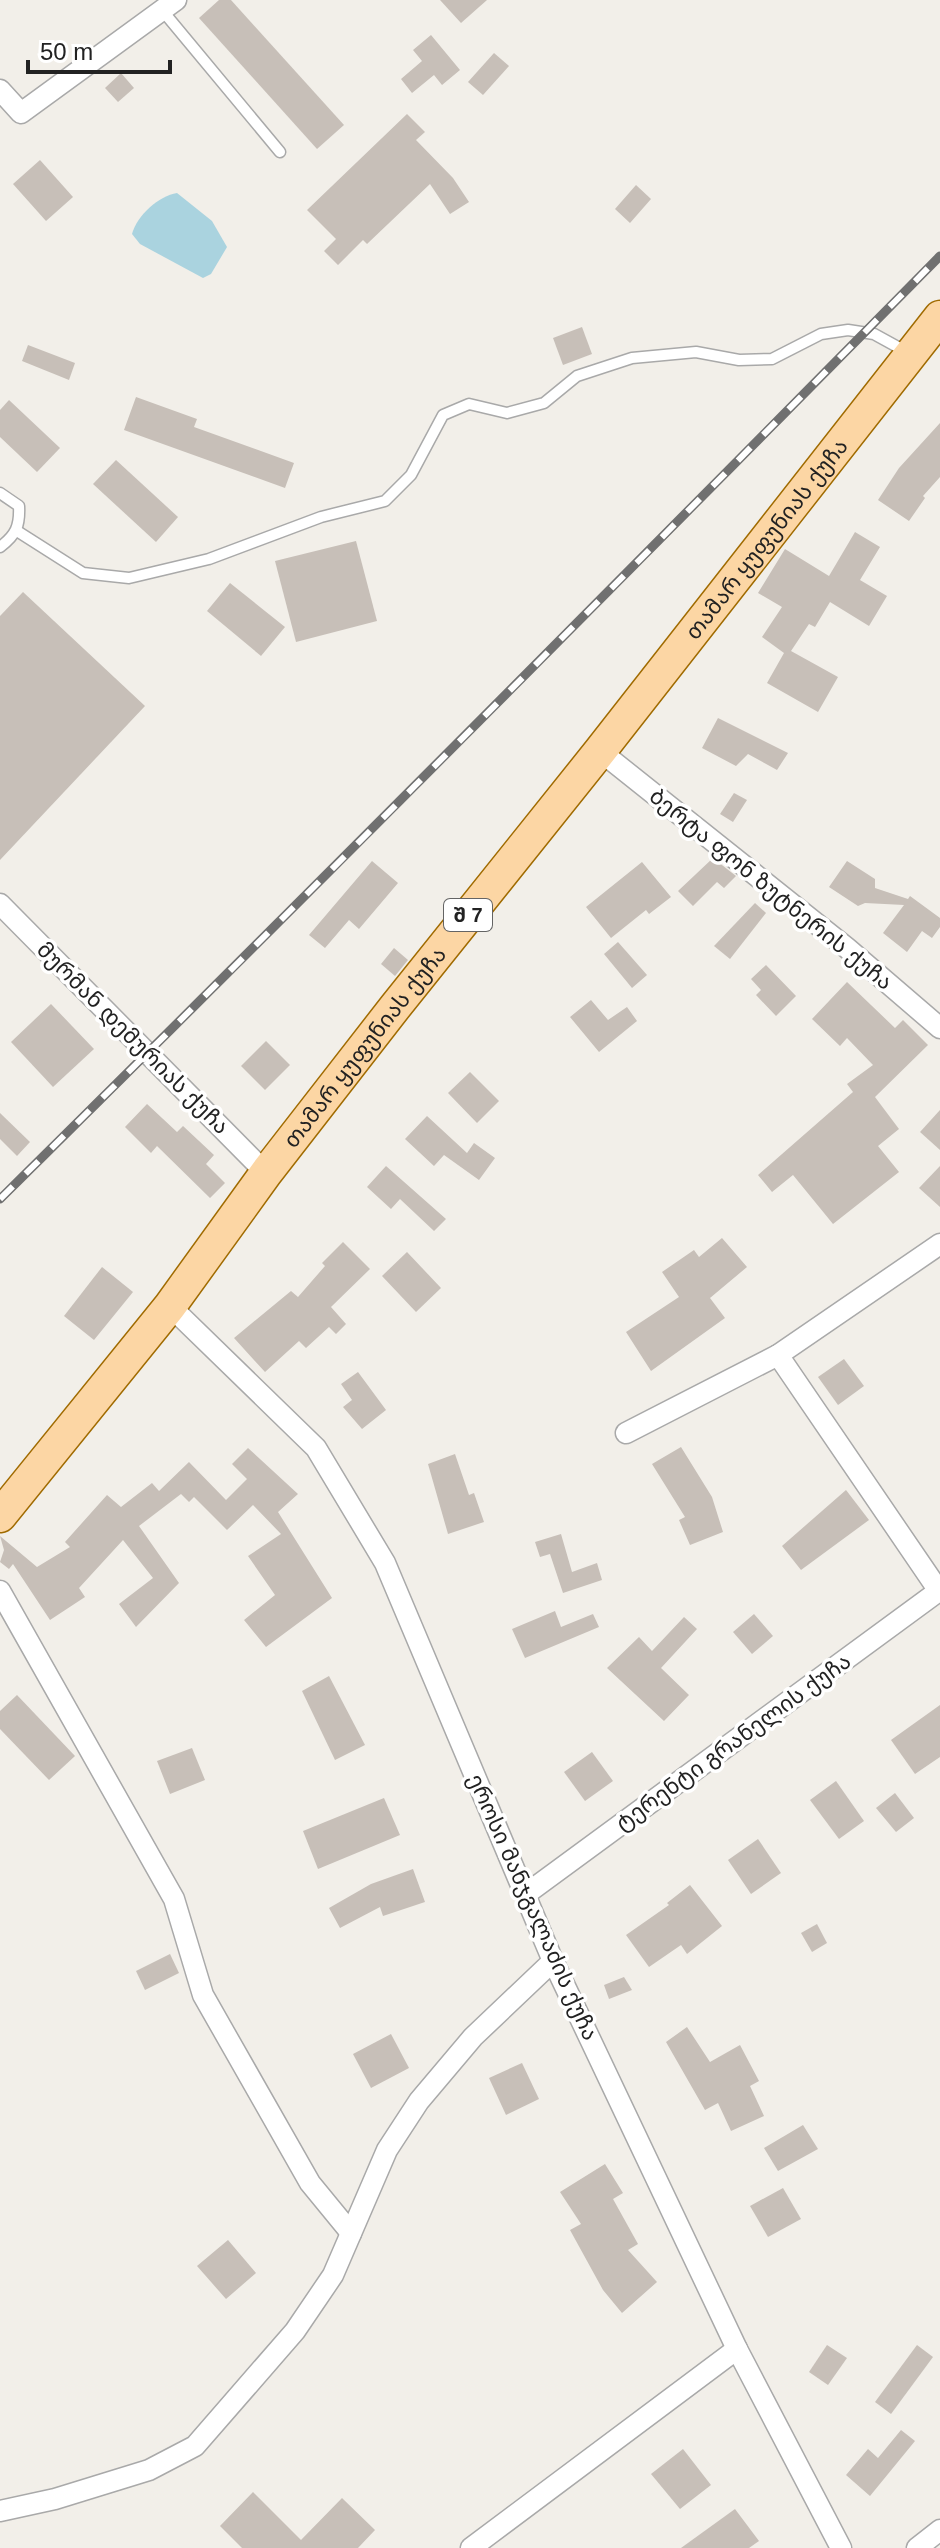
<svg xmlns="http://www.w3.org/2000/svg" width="940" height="2548" viewBox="0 0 940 2548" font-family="Helvetica,'Noto Sans Georgian',sans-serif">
	<rect width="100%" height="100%" fill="#f2efe9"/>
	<path fill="#aad3df" d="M177,193l35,28 15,26 -16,27 -8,4 -63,-34 -8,-10c5,-19 27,-38 45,-41z"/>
	<g fill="#c7bfb8">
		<polygon points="219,0 231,0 344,125 317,149 199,18"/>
		<polygon points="440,0 487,0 461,23"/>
		<polygon points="431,35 460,70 442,85 434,75 412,93 401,79 422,61 413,50"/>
		<polygon points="494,53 509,66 483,95 468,82"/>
		<polygon points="121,73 134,88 118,102 105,88"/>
		<polygon points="407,114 425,132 416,140 453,178 469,202 450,214 430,184 367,244 363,240 338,265 324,251 336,239 307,210"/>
		<polygon points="40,160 73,197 46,221 13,184"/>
		<polygon points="636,185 651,199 630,223 615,209"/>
		<polygon points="582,327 592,354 563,365 553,338"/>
		<polygon points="28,345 75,363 69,380 22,361"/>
		<polygon points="136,397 197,419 194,427 294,463 285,488 124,430"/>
		<polygon points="9,400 60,448 37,472 0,437 0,410"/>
		<polygon points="940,423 940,477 923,496 925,498 909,521 878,500 899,468"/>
		<polygon points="116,460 178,517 156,542 93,484"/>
		<polygon points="855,532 880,547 860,580 887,596 869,626 830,602 815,627 809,624 791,651 838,677 818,712 767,683 784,653 762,637 782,607 758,593 785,549 829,576"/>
		<polygon points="356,541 377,621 296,642 275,561"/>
		<polygon points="230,583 285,627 261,656 207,611"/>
		<polygon points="23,592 145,706 0,860 0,616"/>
		<polygon points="718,718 788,753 777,770 748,754 736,766 702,748"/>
		<polygon points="734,793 747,800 733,822 720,814"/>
		<polygon points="713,858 736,876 724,888 717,882 693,906 678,891"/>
		<polygon points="372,861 398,883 359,929 349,920 325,948 309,935"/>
		<polygon points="847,861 875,879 875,888 908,899 910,896 940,918 940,927 932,938 922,931 907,952 883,933 904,905 865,903 858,906 829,887"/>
		<polygon points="642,862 671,897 649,914 646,910 611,938 586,907"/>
		<polygon points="755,903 766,913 730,959 714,946"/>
		<polygon points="618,942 647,975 632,988 604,954"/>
		<polygon points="394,948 408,960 395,976 381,964"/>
		<polygon points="766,965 796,996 776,1016 756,995 761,990 751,979"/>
		<polygon points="847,982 895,1028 903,1020 928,1045 875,1097 899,1129 878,1146 899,1172 833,1224 793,1175 772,1192 758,1175 853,1092 847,1084 873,1065 847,1038 840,1046 812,1019"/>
		<polygon points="591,1000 608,1020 627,1007 637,1021 599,1052 570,1017"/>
		<polygon points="51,1004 94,1049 53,1087 11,1042"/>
		<polygon points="266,1041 290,1065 265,1090 241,1066"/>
		<polygon points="470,1072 499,1101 477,1123 448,1093"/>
		<polygon points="147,1104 177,1132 183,1126 214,1155 206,1164 225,1183 210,1198 157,1146 151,1153 125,1127"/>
		<polygon points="940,1110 940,1150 920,1132"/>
		<polygon points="0,1113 30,1142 17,1156 0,1139"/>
		<polygon points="427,1116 467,1153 474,1143 495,1158 479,1180 444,1155 434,1166 405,1139"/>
		<polygon points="386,1166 446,1219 434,1231 400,1199 391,1209 367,1187"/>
		<polygon points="940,1166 940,1207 919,1188"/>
		<polygon points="722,1238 747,1267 710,1298 725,1318 651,1371 626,1332 679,1297 662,1272 694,1250 699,1257"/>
		<polygon points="343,1242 370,1269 331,1307 346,1324 336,1334 329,1327 306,1348 299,1341 265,1372 234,1338 291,1291 298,1297 325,1266 322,1263"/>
		<polygon points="407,1252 441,1288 416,1312 382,1276"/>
		<polygon points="102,1267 133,1292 94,1340 64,1316"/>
		<polygon points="844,1359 864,1386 838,1405 818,1377"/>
		<polygon points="358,1372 386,1410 362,1429 343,1407 352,1400 341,1384"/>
		<polygon points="681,1447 712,1497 723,1532 690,1545 679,1520 685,1517 652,1464"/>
		<polygon points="248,1448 298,1494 278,1512 332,1598 266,1647 244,1620 275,1595 248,1556 281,1534 253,1505 227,1530 194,1497 189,1502 181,1494 139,1526 179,1583 136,1627 119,1604 153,1578 123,1540 79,1588 85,1597 50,1620 13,1564 9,1569 0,1562 4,1550 0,1536 37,1567 70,1547 65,1542 107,1495 121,1507 152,1483 159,1491 189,1462 226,1500 247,1479 232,1464"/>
		<polygon points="455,1454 469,1495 474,1493 484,1522 448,1534 428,1464"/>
		<polygon points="846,1490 869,1520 801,1570 782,1546"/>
		<polygon points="561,1534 572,1572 597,1563 602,1580 563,1593 550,1554 540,1557 535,1542"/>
		<polygon points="555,1611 561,1627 593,1614 599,1627 525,1658 512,1629"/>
		<polygon points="754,1614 773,1636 752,1654 733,1632"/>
		<polygon points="684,1617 697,1629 661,1668 689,1695 664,1721 607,1668 639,1637 652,1651"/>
		<polygon points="329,1676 365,1745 335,1760 302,1691"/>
		<polygon points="17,1695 75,1756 49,1780 0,1729 0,1711"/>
		<polygon points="940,1705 940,1757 915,1774 891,1740"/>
		<polygon points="192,1748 205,1780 170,1794 157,1761"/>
		<polygon points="592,1752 613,1781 585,1801 564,1772"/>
		<polygon points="836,1781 864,1821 839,1839 810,1800"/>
		<polygon points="895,1793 914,1818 896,1832 876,1808"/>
		<polygon points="384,1798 400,1835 318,1869 303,1831"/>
		<polygon points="758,1839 781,1873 751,1894 728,1860"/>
		<polygon points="413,1869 425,1902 383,1916 380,1907 340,1928 329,1908 371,1884"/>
		<polygon points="690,1885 722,1926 687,1954 681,1945 649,1967 626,1935 669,1905 667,1903"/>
		<polygon points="817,1924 827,1943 812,1952 801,1933"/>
		<polygon points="170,1954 179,1973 145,1990 136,1971"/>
		<polygon points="624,1977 632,1990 609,1999 604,1985"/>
		<polygon points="687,2027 710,2062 740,2045 759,2081 750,2086 764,2116 731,2131 718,2103 705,2110 666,2042"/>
		<polygon points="391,2034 409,2068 371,2088 353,2054"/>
		<polygon points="522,2063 539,2099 506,2115 489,2078"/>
		<polygon points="803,2125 818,2149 778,2171 764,2148"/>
		<polygon points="605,2164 623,2193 613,2199 638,2244 628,2250 657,2282 622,2313 603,2290 570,2230 581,2224 560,2192"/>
		<polygon points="783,2188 801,2219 768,2237 750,2206"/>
		<polygon points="228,2240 256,2273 226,2299 197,2266"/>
		<polygon points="827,2345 847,2358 828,2385 809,2372"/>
		<polygon points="917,2345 933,2357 891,2414 875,2402"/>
		<polygon points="901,2430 915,2441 870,2496 846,2475 868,2449 878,2458"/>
		<polygon points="683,2449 711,2485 680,2509 651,2474"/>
		<polygon points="253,2492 301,2540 342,2498 375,2530 358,2548 242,2548 220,2526"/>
		<polygon points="735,2509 759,2541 749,2548 681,2548"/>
	</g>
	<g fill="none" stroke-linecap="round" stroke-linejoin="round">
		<g stroke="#a9a9a9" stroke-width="13">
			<g id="service">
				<polyline points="162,10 280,152"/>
				<path d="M0,493l19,13c1,20 -3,29 -19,41"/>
				<polyline points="17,531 83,573 129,578 209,559 321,517 385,501 411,475 443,415 469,404 507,413 544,403 577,376 632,358 696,352 739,360 772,359 821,334 848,330 874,334 905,351"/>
			</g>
		</g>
		<g stroke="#a9a9a9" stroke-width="23">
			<g id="minor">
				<polyline points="0,90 21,113 176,0"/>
				<polyline points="600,751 847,948 940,1028"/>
				<polyline points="0,904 266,1173"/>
				<polyline points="170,1306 316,1448 385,1563 553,1961 737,2349 841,2548"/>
				<polyline points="778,1355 939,1591"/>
				<polyline points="626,1433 778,1355 940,1244"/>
				<polyline points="0,1591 174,1899 203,1995 310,2183 351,2233"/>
				<polyline points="526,1894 940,1590"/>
				<polyline points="0,2511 55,2499 149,2470 195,2446 295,2331 333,2275 387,2150 419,2101 473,2037 553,1961"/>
				<polyline points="471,2548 737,2349"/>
				<polyline points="917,2548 940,2530"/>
			</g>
		</g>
		<g stroke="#a06b00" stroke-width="35">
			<g id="primary">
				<path id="s1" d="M0,1516l170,-210 96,-133 129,-166 205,-256 340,-434"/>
			</g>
		</g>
		<use href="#service" stroke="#fff" stroke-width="10"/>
		<use href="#minor" stroke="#fff" stroke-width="20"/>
		<use href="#primary" stroke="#fcd6a4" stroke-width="32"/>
		<g stroke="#707070" stroke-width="9">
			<path id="rail" d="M0,1199c316,-312 628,-627 940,-943"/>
		</g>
		<use href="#rail" stroke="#fff" stroke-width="6" stroke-dasharray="18" stroke-linecap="butt"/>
	</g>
	<g text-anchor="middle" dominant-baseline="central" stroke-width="7" stroke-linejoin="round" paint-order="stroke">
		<rect fill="#fff" stroke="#646464" stroke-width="2" x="444" y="899" width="48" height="32" rx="6"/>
		<g font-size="20" font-weight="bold" fill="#222">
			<text x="468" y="915">შ 7</text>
		</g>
		<g font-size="22" fill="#222" stroke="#fff">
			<text stroke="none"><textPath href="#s1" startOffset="1242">თამარ ყუფუნიას ქუჩა</textPath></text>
			<text transform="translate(771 889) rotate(39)">ბერტა ფონ ზუტნერის ქუჩა</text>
			<text transform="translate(133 1038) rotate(45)">მურმან დემურიას ქუჩა</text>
			<text stroke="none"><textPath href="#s1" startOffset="594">თამარ ყუფუნიას ქუჩა</textPath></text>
			<text transform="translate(733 1742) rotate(-36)">ტერენტი გრანელის ქუჩა</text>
			<text transform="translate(533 1907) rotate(66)">ეროსი მანჯგალაძის ქუჩა</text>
		</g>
	</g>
	<path d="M28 60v12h142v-12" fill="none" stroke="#222222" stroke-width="4"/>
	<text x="40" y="60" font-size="24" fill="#222222" stroke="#ffffff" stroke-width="6" paint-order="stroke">50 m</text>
</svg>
